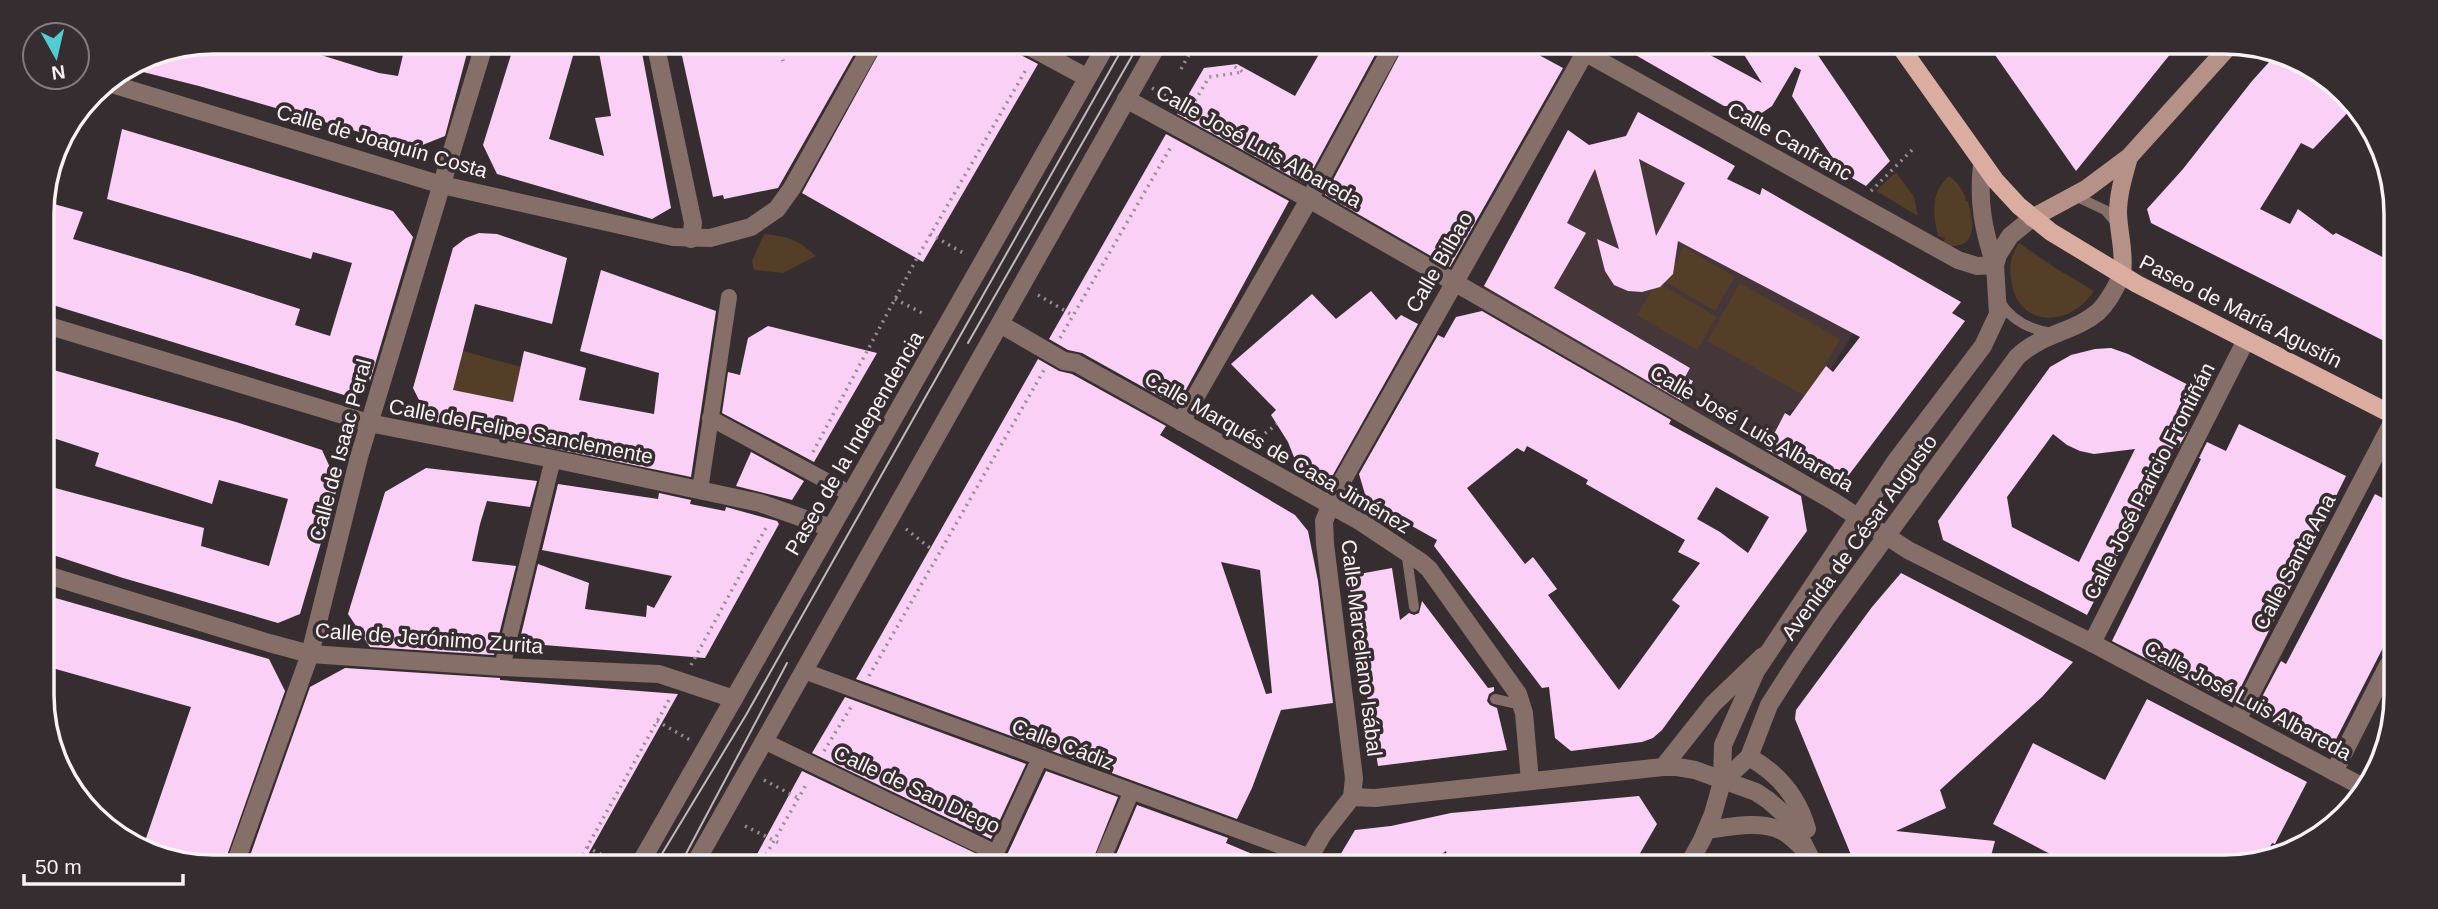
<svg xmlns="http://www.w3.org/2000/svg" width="2438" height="909" viewBox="0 0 2438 909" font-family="Helvetica,sans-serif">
	<rect width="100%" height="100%" fill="#352d2f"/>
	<polygon fill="#45363a" points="1638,112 1735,166 1728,179 1760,195 1762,188 1897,264 1810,402 1785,413 1766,449 1670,399 1483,289 1568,130 1589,145 1625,136"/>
	<g fill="#543e27">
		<polygon points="1896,172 1914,197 1918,216 1876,191"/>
		<path d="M1949,176c8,6 13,12 17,23l-2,1 4,2c6,20 10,46 -20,44v-3l-2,2 -4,-1 3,-6 -7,-2c-5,-23 -8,-43 11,-60z"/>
		<path d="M764,234c25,3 33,5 52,22l-33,17 -29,-3 -2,-9z"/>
		<path d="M2019,243l38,26 37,22c-23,36 -77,39 -83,-12 -2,-15 0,-24 8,-36z"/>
		<polygon points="1684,247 1735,277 1715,311 1664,281"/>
		<polygon points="1657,282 1717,317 1697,350 1637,315"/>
		<polygon points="1740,283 1840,339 1807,397 1707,341"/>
		<polygon points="463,351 521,367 513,402 453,390"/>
	</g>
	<g fill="#fad0f7" fill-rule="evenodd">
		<polygon points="214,42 279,42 379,73 398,76 406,42 470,42 445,136 415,148 199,86 127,68 149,55"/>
		<polygon points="515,42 577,42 549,139 604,156 595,118 611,116 597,42 640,42 671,208 652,219 497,174 483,145"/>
		<polygon points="679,42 861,42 778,188 724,199 723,195 713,197"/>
		<polygon points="885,42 1010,42 1015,52 1038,64 923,262 802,193"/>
		<polygon points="1326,42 1382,42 1305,184 1177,114 1204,68 1237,64 1295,96"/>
		<polygon points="1406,42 1515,42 1563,68 1450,267 1325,195"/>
		<polygon points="1613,42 1686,42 1762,83 1736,42 1809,42 1890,161 1866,186 1824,162 1832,157 1792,96 1801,70 1795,67 1772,106 1753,119 1746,107 1724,106"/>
		<polygon points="1986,42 2180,42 2076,171"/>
		<polygon points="2279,51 2353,101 2355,105 2313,149 2301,143 2260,209 2290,224 2298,209 2333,235 2336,233 2394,263 2392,345 2151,223 2147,209 2183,169 2252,81"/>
		<path d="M1638,112l97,54 -8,13 33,16 2,-7 199,114 -9,11 13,8 -126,167 -73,-39 19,-36 5,3 36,-50 7,6 27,-35 -182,-96 -5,33 -13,13 -18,5 -14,-1 -14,-6 -9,-14 -8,-32 22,10 -24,-80 -28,54 19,10 -32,55 136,80 -5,9 8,4 -11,20 -198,-115 84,-156 21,15 37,-9zM1639,159l46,24 -29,53z"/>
		<polygon points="122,129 393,211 413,237 370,381 344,395 43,302 43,201 83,212 73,239 188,273 300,309 295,325 330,336 352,263 313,252 311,259 107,199"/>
		<polygon points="1166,134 1289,201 1177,406 1082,353 1068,350 1049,339"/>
		<polygon points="479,233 497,234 567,258 552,324 475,304 453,390 513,402 524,351 586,368 579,400 654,414 659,373 580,351 601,270 716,311 691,477 469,431 429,420 413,388 453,248 466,238"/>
		<polygon points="1371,291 1396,320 1401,315 1418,324 1325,489 1301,475 1288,442 1271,415 1276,410 1231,364 1312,294 1336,319"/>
		<path d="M1482,311l189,109 -2,4 132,72 6,35 -145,199 -9,8 -11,4 -71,9 -16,-13 -6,-51 -7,1 -108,-142 3,-6 -70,-39 -8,-27 79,-139 6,3 12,-21zM1527,446l61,34 -2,4 99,56 -7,12 22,11 -28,37 8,6 -61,84 -71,-95 9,-6 -24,-32 -8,7 -58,-76 50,-40 7,4zM1716,487l53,30 -21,36 -28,-21 -23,-13z"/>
		<polygon points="768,326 877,353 814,462 722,413 728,372 740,375 748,338"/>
		<path d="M2111,348l17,6 74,38 -20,38 5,2 -9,16 -4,-2 -87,169 -144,-75 -5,-19 112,-154 21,-12 24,-6zM2053,434l14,11 13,6 14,3 41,-5 -56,113 -67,-35 -5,-30z"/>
		<path d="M1038,359l21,12 13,3 94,52 -6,9 135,80 13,16 10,50 15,122 -52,7 -29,78 -15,31 -381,-140zM1221,562l39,8 12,123 -6,1z"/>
		<polygon points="43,367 236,422 322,450 338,485 300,614 278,623 123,578 44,552 44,485 204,528 201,546 269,566 288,499 219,480 212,504 95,466 99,453 44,435"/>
		<polygon points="2239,424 2346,476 2233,703 2112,641 2201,459 2199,458 2207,442 2226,451"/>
		<polygon points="751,452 804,481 792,500 736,486"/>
		<polygon points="426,468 537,481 530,507 487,501 480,524 472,561 516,566 494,655 370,647 348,614 385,492"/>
		<polygon points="558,484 658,499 659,493 691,500 690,504 725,511 726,507 777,521 779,524 705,658 519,643 538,564 589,583 585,609 646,617 647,605 654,608 672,576 542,550"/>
		<polygon points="2375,494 2390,502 2388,638 2330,751 2254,712 2281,661 2286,664"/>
		<polygon points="1392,568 1400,620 1409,613 1414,615 1419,613 1422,601 1488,688 1494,687 1494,691 1489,694 1487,701 1490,705 1497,708 1507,750 1378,766 1348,576"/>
		<polygon points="1901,573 2073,662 2042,697 1940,790 1946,808 1896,831 1995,841 1988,867 1856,867 1795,719 1796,710 1872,607"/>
		<polygon points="45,595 269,659 285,691 223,867 159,858 143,847 191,707 45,666"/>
		<polygon points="345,668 500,678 500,680 678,694 581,867 246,867 310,687"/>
		<polygon points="845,697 1026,764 991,839 812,753"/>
		<polygon points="2147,699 2307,782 2275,844 2272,843 2266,855 2235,867 2075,867 1993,824 2033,743 2105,780"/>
		<polygon points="802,771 996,863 1006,857 1046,771 1118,797 1090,867 750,867"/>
		<polygon points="1639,796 1657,824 1632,867 1460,867 1460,864 1449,864 1446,851 1423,867 1333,867 1355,830 1391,826 1451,813"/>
		<polygon points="1137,805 1228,838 1226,843 1283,867 1114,867 1113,862"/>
	</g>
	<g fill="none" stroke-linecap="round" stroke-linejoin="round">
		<g stroke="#979092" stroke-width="3.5" stroke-dasharray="2 5" stroke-linecap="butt">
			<polyline points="1070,42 1084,49"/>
			<polyline points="781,53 783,61"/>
			<polyline points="1181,69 1196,42"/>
			<polyline points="1152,88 1190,109"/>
			<polyline points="1188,113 1209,77 1243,72 1232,65"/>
			<polyline points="1871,191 1912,150"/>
			<polyline points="930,234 965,254"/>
			<polyline points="1038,295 1074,316"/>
			<polyline points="895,299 924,314"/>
			<polyline points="1060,338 1172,145"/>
			<polyline points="1254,442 1277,424"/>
			<polyline points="813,452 917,258 1027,68"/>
			<polyline points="906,529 930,548"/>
			<polyline points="691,665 768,524"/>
			<polyline points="869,676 1044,370"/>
			<polyline points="657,721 690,740"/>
			<polyline points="824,751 851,707"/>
			<polyline points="764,780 798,798"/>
			<polyline points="745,826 781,844"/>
			<polyline points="587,847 619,864"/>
			<polyline points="576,867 670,698"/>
			<polyline points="759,867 807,783"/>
		</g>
		<g stroke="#866e69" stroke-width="10">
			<polyline points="2073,195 2105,210 2117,224"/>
			<path d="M1999,300c12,21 32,30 54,33"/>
			<polyline points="1406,551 1414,607"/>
			<polyline points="1495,699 1522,705"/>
		</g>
		<g stroke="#866e69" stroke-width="16">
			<polyline points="710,418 845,491"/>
			<polyline points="700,490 729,297"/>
			<polyline points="502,667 553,459"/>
			<polyline points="804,671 1308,856"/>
			<polyline points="764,741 996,853 1040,758"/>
			<polyline points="1104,867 1100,865 1131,793"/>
		</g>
		<g stroke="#866e69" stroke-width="18">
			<polyline points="655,42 693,223 691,239"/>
			<polyline points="1021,42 1086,77"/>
			<polyline points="1566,42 1958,260 1977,266 1995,265"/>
			<polyline points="105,82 442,185 673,237 710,238 751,227 777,209 792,188 874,42"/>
			<polyline points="1126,99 1309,199 1473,293 1833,501 1908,550 2092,643 2361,786"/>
			<polyline points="43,324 369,423 553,459 760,503 831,528"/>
			<polyline points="1000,324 1064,361 1076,363 1361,522 1421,562 1429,569 1518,694 1524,713 1530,781"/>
			<polyline points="1181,422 1315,189 1395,42"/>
			<polyline points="44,574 269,643 310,654 502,667 659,674 734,699"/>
			<polyline points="2092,643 2246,340"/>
			<polyline points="2237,720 2391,425"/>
			<path d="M1749,757c29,16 49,40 58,72"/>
			<polyline points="1663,767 1713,704 1763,656"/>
			<polyline points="2334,772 2388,665"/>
			<polyline points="1352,797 1375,798 1663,767 1677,767 1695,770 1756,792 1768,800 1792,821 1815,867"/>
			<path d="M1707,830c22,-3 53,-10 75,1 8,4 15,12 22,18"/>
			<polyline points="234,867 310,654 359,457 485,42"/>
			<polyline points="1304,867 1323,834 1352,797 1354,778 1325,544 1324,521 1337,490 1591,42"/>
		</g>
		<g stroke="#866e69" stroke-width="18">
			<path d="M1982,164c-4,38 1,65 13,101"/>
			<path d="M1722,782l27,-25 20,-52 27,-42 32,-47 189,-259c27,-25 56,-24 81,-45 11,-10 17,-24 24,-37"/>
			<polyline points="638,867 1108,42"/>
			<polyline points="693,867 1159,42"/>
			<polyline points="1687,867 1702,840 1713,814 1722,782 1723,745 1756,671 1895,462 1983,346 1998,314 1995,265 1998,255 2010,236 2032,218"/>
		</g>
		<g stroke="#b69188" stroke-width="18">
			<polyline points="2032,218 2086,189 2129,157 2232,43"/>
			<path d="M2122,275c3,-25 -3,-38 -4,-62 0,-19 6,-38 11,-56"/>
		</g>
		<polyline stroke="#dbaca0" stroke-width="18" points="1897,42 1995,180 2019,206 2051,232 2137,284 2391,414"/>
		<g stroke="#bfb9bb" stroke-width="2">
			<polyline points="968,343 1140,42"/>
			<polyline points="654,867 746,715 1126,42"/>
			<polyline points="679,867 787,663"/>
		</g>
	</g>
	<g text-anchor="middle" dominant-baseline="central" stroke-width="7" stroke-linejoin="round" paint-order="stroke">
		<g font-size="21" fill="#f8f2f4" stroke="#352d2f">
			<text transform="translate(382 141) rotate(16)">Calle de Joaquín Costa</text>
			<text transform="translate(1790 141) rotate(29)">Calle Canfranc</text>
			<text transform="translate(1259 146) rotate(29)">Calle José Luis Albareda</text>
			<text transform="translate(1439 262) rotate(-60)">Calle Bilbao</text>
			<text transform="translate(2241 311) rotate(27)">Paseo de María Agustín</text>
			<text transform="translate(1752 428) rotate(30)">Calle José Luis Albareda</text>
			<text transform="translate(521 431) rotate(11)">Calle de Felipe Sanclemente</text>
			<text transform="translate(854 443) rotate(-60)">Paseo de la Independencia</text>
			<text transform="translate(340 450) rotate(-75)">Calle de Isaac Peral</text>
			<text transform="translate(1278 452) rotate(30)">Calle Marqués de Casa Jiménez</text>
			<text transform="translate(2149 481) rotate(-63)">Calle José Paricio Frontiñán</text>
			<text transform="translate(1859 537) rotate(-54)">Avenida de César Augusto</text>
			<text transform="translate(2294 562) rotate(-62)">Calle Santa Ana</text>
			<text transform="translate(429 638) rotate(4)">Calle de Jerónimo Zurita</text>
			<text transform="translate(1362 648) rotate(83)">Calle Marceliano Isábal</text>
			<text transform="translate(2248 700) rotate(28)">Calle José Luis Albareda</text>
			<text transform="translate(1063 744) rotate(21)">Calle Cádiz</text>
			<text transform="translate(917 789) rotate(25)">Calle de San Diego</text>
		</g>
	</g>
	<path d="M0 0H2438V909H0ZM214 54H2224A160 160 0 0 1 2384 214V695A160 160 0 0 1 2224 855H214A160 160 0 0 1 54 695V214A160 160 0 0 1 214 54Z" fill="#352d2f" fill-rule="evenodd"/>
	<path fill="none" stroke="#f8f2f4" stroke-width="3.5" d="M214 54H2224A160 160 0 0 1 2384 214V695A160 160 0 0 1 2224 855H214A160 160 0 0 1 54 695V214A160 160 0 0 1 214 54Z"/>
	<g transform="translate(56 56) rotate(172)"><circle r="33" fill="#352d2f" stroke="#837c7e" stroke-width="2"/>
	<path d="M0-5L12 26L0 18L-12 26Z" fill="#51ccd1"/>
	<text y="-10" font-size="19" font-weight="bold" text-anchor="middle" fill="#f8f2f4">N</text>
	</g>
	<path d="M24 874v10h159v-10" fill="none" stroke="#f8f2f4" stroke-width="3.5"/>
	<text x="35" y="874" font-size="21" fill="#f8f2f4" stroke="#352d2f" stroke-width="5" paint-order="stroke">50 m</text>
</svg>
